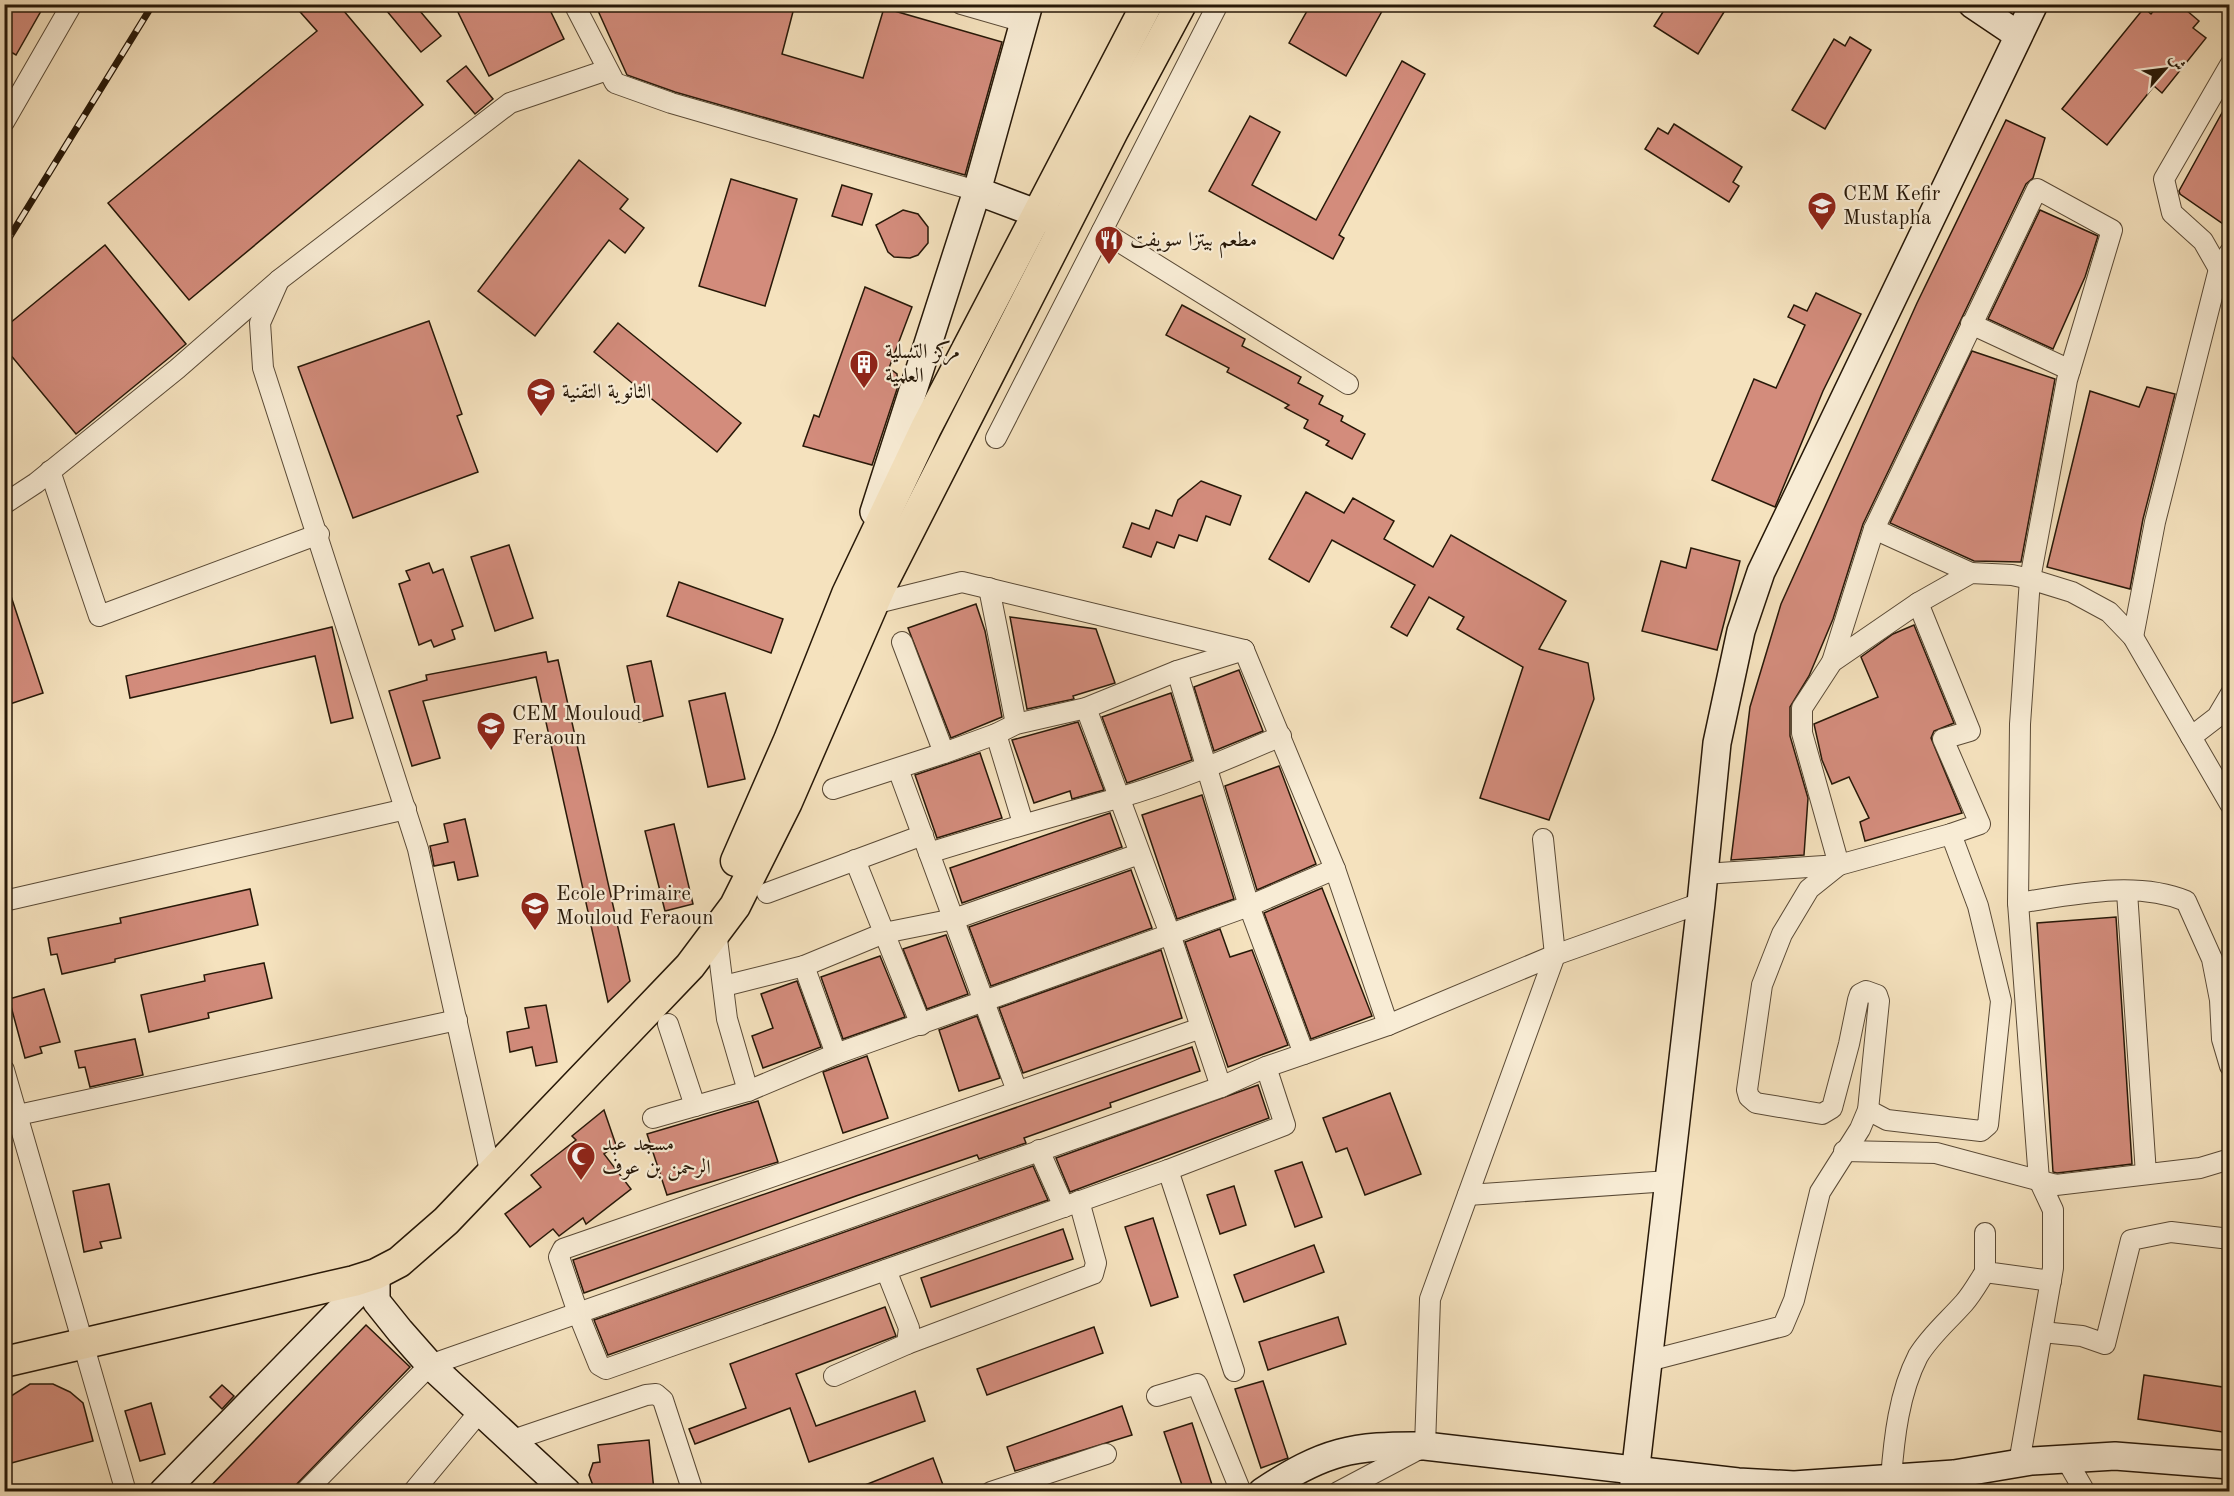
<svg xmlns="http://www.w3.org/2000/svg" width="2234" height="1496" viewBox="0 0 2234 1496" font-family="'Old Standard TT',Amiri,serif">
	<rect width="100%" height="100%" fill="#f5e2be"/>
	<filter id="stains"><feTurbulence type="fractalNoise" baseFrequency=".00333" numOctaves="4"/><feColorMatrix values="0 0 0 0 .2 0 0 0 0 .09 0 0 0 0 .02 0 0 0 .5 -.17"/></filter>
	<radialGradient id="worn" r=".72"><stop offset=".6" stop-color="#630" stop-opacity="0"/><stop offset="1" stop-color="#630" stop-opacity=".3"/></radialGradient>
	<g fill="#d38c7c" stroke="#271808" stroke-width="1.5">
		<polygon points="4,4 45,4 16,55 4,48"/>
		<polygon points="293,4 338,4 423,105 189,300 108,203 317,31"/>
		<polygon points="381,4 414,4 441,36 421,52"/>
		<polygon points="454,4 547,4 564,39 489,76"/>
		<polygon points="595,4 795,4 782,54 863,78 884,8 1002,42 965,175 675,92 627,75"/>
		<polygon points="1311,4 1386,4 1346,76 1289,43"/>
		<polygon points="1668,4 1729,4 1698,54 1654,26"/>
		<polygon points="2159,4 2179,4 2199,21 2193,28 2206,38 2162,93 2154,86 2107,145 2062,109 2144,8 2151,14"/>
		<polygon points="1850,37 1871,50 1825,129 1792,110 1834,39 1845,46"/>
		<polygon points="1402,61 1425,74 1339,235 1344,238 1333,259 1209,191 1250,116 1280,132 1252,185 1316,220"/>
		<polygon points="466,66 493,99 475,114 447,81"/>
		<polygon points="2229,100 2229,228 2180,194 2179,191"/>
		<polygon points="2006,120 2045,138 2033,178 2026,184 1863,524 1833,619 1809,676 1790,707 1790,736 1808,798 1804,855 1731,860 1750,707 1781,604 1917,303"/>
		<polygon points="1674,124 1742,167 1733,182 1739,186 1729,202 1645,149 1658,128 1668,134"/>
		<polygon points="579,160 628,199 620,209 644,228 625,253 609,240 535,336 478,291"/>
		<polygon points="731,179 797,199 765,306 699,286"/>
		<polygon points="842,185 872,194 862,225 832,216"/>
		<polygon points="903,210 918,214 928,227 928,243 918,255 910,258 894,257 888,252 876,225"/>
		<polygon points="2040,210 2098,236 2085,277 2053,349 1988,319"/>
		<polygon points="105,245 186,344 76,434 4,347 4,328"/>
		<polygon points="865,287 912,307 889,368 897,374 898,386 872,465 803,446 814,415 819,417"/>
		<polygon points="1816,293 1861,314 1823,391 1775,507 1712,480 1754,379 1776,388 1805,325 1788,317 1794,305 1807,311"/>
		<polygon points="1182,305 1245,339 1242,346 1301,377 1298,383 1323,396 1319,404 1343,416 1341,421 1365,434 1352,459 1326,445 1329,441 1304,428 1308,420 1285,408 1289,405 1227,372 1229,368 1166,335"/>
		<polygon points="429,321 462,414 457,416 478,472 353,518 298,367"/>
		<polygon points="618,323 741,423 717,452 594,352"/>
		<polygon points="1972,351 2055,379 2021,562 1974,561 1890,523"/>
		<polygon points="2147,387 2175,394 2143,519 2130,589 2047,567 2090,391 2139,407"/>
		<polygon points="1201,481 1241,496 1230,525 1206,516 1197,541 1179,535 1174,548 1157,542 1151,557 1123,547 1132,523 1149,529 1156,510 1172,516 1178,500"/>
		<polygon points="1306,492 1344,513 1353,498 1394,521 1384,539 1433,567 1451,535 1566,601 1539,649 1588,663 1594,699 1549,820 1480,798 1523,667 1457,629 1464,617 1429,597 1407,636 1391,627 1415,585 1332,540 1309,582 1269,559"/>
		<polygon points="509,545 533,618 495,631 471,557"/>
		<polygon points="1691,548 1740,561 1717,650 1642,631 1661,561 1686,568"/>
		<polygon points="429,563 433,573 443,569 463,626 452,630 455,639 434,647 431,640 419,645 399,584 410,580 406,571"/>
		<polygon points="679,582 783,619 771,653 667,616"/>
		<polygon points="4,584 7,584 43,693 4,706"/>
		<polygon points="976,604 985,631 1002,717 951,738 908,628"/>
		<polygon points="1010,617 1096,629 1115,683 1073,696 1074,699 1027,709"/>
		<polygon points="1914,625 1954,723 1934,731 1931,738 1962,813 1865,841 1860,822 1869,818 1849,777 1832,784 1822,760 1814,724 1878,697 1861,657 1893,634"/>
		<polygon points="332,627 353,718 331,723 315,656 130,698 126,676"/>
		<polygon points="546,652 548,662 558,660 630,981 608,1002 536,677 423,701 440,758 412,766 389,691 427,680 426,675"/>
		<polygon points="651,661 663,716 639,722 627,666"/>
		<polygon points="1239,670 1263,731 1214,751 1194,687"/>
		<polygon points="725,693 745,779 708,787 689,701"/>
		<polygon points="1171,693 1192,760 1127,783 1102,717"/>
		<polygon points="1078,722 1104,790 1072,799 1070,791 1034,803 1012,740"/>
		<polygon points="980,753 1002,818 937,838 915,775"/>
		<polygon points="1279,766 1316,864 1257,890 1225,786"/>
		<polygon points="1202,795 1234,899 1177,919 1142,815"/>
		<polygon points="1110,813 1122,847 962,903 950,868"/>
		<polygon points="465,819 478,876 458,880 454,862 434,866 430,846 448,842 444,824"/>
		<polygon points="674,824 693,904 665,911 645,831"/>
		<polygon points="1131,870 1152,928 991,986 969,927"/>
		<polygon points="1322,888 1372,1016 1311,1039 1264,913"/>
		<polygon points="250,889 258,925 115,959 115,962 62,974 57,954 51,955 48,938 121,923 120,918"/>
		<polygon points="2116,917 2132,1164 2057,1173 2053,1172 2037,923"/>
		<polygon points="1220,929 1230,957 1252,950 1288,1045 1228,1067 1185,942"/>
		<polygon points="946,935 968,994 927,1009 903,949"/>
		<polygon points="1161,950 1182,1018 1023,1073 999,1008"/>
		<polygon points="880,956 905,1017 843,1039 821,977"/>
		<polygon points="264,963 272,998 208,1013 209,1018 149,1032 141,995 205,981 204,975"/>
		<polygon points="797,981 821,1047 763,1068 752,1036 773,1028 761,994"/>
		<polygon points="44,989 60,1042 40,1047 42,1053 25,1058 9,999"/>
		<polygon points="546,1005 557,1062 536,1066 532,1047 510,1052 507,1032 529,1028 525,1008"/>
		<polygon points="977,1016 1000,1078 959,1091 939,1030"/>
		<polygon points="135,1039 143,1075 90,1087 85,1067 79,1068 75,1051"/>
		<polygon points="1192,1047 1200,1071 1110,1103 1111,1107 1024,1138 1026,1143 979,1159 977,1155 856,1196 584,1293 573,1260"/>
		<polygon points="867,1056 888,1118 843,1133 823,1072"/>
		<polygon points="1258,1085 1269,1118 1070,1192 1056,1158"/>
		<polygon points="1390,1093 1421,1174 1365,1195 1347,1148 1336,1152 1323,1118"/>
		<polygon points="758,1101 778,1162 667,1195 647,1134"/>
		<polygon points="604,1110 616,1145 604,1154 631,1189 586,1224 583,1218 559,1236 553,1229 530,1247 505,1214 541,1187 531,1175 576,1140 572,1136"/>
		<polygon points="1302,1162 1322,1217 1295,1227 1275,1171"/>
		<polygon points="1033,1166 1048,1200 608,1355 594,1320"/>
		<polygon points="109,1184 121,1238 100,1242 102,1248 84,1252 73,1191"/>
		<polygon points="1234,1186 1246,1225 1220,1234 1207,1195"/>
		<polygon points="1153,1218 1178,1297 1151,1306 1125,1227"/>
		<polygon points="1063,1229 1073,1259 931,1307 921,1278"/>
		<polygon points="1314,1245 1324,1272 1244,1302 1234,1275"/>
		<polygon points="885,1307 896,1336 796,1374 816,1426 915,1391 925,1421 809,1462 790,1408 695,1444 689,1429 746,1408 730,1364"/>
		<polygon points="1338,1317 1346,1344 1268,1370 1259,1342"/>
		<polygon points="366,1325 410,1367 290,1491 206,1491"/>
		<polygon points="1094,1327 1103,1353 987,1395 977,1369"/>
		<polygon points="2144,1375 2229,1388 2229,1433 2138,1419"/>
		<polygon points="1263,1381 1288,1458 1261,1468 1235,1389"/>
		<polygon points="30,1384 53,1384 70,1392 83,1403 93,1441 4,1465 4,1405 11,1396"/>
		<polygon points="222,1385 234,1396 222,1409 210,1397"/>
		<polygon points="151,1403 165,1454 140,1461 125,1411"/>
		<polygon points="1122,1406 1132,1435 1015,1471 1007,1447"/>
		<polygon points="1192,1423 1214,1491 1184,1491 1164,1432"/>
		<polygon points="649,1440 654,1491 595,1491 589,1475 593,1463 600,1462 598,1445"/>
		<polygon points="933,1458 943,1485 926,1491 850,1491"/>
	</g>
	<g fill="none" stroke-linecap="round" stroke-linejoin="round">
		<g stroke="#5a4a36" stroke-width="22">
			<g id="street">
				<polyline points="574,4 615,83 671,103 977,191"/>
				<polyline points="961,4 1024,22"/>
				<polyline points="4,122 72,4"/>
				<polyline points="1102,231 1348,384"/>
				<polyline points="2219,269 2203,241 2172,213 2164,179 2230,65"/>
				<polyline points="279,280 260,323 263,368 418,849 491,1175"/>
				<polyline points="1971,324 2070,370"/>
				<polyline points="996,438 1218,4"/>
				<polyline points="50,471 99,616 319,534"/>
				<polyline points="4,504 36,483 177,369 279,280 510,103 607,70"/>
				<polyline points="1874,529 1971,573"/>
				<polyline points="989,588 1016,724"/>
				<polyline points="867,602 873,604 962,582 1244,650"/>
				<polyline points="2133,637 2155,522 2219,269 2230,252"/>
				<polyline points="902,642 944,753"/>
				<polyline points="1244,650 1335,869 1388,1025"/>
				<polyline points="1832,662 1874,529 2037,189 2112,230 2067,380 2030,579 2020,724 2018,903 2039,1180 2053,1210 2053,1268 2019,1463"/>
				<polyline points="1177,671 1249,906 1304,1054"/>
				<polyline points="1086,708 1170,934 1221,1087"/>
				<polyline points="996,734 1023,823"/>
				<polyline points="2191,737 2217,717 2230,695"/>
				<polyline points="898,769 1017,1091"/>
				<polyline points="833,789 944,753 996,734 1016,724 1086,708 1177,671 1244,650"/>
				<path d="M929,853c63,-20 126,-37 189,-55 56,-16 110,-39 163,-62"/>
				<polyline points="855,860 921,1025"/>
				<polyline points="1704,874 1839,865 1951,834 1980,824 1943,739 1970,731 1918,603"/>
				<polyline points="2127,892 2146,1174"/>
				<polyline points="767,893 923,835"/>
				<polyline points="4,901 406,809"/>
				<path d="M2018,903c53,-8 117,-23 168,-2l26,58 8,41 2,39 8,27"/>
				<polyline points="716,931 727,1019 748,1091"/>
				<polyline points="804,966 836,1054"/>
				<polyline points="724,986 804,966 884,933 954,919 1139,854"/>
				<polyline points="668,1024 695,1106"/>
				<polyline points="1201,1028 563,1249 559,1257 578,1313 599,1365 606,1369 1168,1170 1285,1125 1266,1067"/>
				<polyline points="4,1070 126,1492"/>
				<polyline points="1868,1110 1887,1120 1981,1131 1988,1125 2001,1001 1978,906 1951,834"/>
				<polyline points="18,1115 457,1020"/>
				<polyline points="653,1118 748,1091 836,1054 1249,906 1335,869"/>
				<polyline points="1039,1150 1064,1207"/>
				<polyline points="1844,1151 1936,1153 2056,1185 2200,1168 2230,1159"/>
				<polyline points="1168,1170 1234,1371"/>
				<polyline points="1468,1195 1669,1181"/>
				<polyline points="1985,1233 1985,1272 2051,1281"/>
				<polyline points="2042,1332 2082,1336 2105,1344 2131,1240 2171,1232 2230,1239"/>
				<polyline points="907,1344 1093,1274 1096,1263 1079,1201"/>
				<polyline points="1648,1361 1783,1326 1794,1300 1820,1192 1860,1129 1868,1110 1879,1001 1877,995 1866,991 1860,994 1858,1000 1849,1044 1832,1108 1822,1114 1756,1103 1749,1097 1747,1090 1762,985 1782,934 1809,889 1839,865 1802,733 1802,708 1832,662 1918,603 1971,573 2012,575 2030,579 2072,592 2109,612 2133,637 2230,804"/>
				<polyline points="834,1376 907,1344 909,1328 886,1270"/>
				<polyline points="1157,1396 1197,1384 1241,1492"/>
				<polyline points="513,1440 646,1395 656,1394 663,1400 693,1492"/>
				<polyline points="2066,1459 2085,1492"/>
				<path d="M1891,1479c3,-41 8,-86 27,-123 12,-20 30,-35 46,-53 8,-9 14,-20 21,-31"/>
				<polyline points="305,1492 430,1365 1221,1087 1266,1067 1388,1025 1555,955 1701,903"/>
				<polyline points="413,1492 481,1410"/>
				<polyline points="991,1492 1106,1454"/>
				<polyline points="1338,1492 1425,1446 1430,1299 1555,955 1543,839"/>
			</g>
		</g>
		<g stroke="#271808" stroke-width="30">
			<g id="secondary">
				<polyline points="1029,4 977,191 1057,221"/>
				<polyline points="1972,4 2018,35"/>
				<polyline points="874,512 977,191"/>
				<polyline points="376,1274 376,1301 400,1331 430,1365 567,1492"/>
				<polyline points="163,1492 376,1274"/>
				<path d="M1262,1492c62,-41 90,-47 163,-46l313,36 56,3 160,-11 78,-13 83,-5 115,9"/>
				<polyline points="1633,1492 1701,903 1717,743 1741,631 1761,572 2034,4"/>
			</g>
		</g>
		<g stroke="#271808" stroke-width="33">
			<g id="primary">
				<polyline points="736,861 789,740 847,594 926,428 1147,4"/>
				<polyline points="4,1362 354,1281 376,1274 399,1262 446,1221 690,966 735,906 787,802 880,588 1113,131 1181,4"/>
			</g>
		</g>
		<use href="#street" stroke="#f8ecd5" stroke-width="20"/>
		<use href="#secondary" stroke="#f8ecd5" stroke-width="27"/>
		<use href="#primary" stroke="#f5e2be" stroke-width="30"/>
		<g stroke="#271808" stroke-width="7">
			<polyline id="rail" points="4,246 153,4"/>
		</g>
		<use href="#rail" stroke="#f8ecd5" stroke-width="4.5" stroke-dasharray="14" stroke-linecap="butt"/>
	</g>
	<defs>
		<g id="school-pin" transform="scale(1.5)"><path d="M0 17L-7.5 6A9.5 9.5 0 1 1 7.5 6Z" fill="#8f2418" stroke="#f8ecd5"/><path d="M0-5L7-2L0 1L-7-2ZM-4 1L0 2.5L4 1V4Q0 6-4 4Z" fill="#fff"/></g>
		<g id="restaurant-pin" transform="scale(1.5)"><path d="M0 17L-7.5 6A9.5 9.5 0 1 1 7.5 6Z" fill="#8f2418" stroke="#f8ecd5"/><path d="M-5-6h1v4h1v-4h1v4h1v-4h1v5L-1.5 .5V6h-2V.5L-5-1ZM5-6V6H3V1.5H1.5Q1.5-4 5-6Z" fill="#fff"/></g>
		<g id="building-pin" transform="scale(1.5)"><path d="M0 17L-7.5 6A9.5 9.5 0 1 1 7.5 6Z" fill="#8f2418" stroke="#f8ecd5"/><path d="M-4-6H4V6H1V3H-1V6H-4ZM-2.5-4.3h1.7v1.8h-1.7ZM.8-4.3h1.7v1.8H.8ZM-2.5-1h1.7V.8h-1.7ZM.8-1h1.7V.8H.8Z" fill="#fff"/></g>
		<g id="mosque-pin" transform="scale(1.5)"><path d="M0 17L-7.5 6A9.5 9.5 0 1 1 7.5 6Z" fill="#8f2418" stroke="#f8ecd5"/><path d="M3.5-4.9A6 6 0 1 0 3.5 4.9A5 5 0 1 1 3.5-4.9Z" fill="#fff"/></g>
	</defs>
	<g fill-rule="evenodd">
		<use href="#school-pin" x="1822" y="206"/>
		<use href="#restaurant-pin" x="1109" y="240"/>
		<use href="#building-pin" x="864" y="364"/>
		<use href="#school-pin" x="541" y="392"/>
		<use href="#school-pin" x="491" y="726"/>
		<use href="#school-pin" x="535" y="906"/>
		<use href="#mosque-pin" x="581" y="1156"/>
	</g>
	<g text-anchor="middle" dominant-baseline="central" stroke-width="4.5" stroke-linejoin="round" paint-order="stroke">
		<g font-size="21" fill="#271808" stroke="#f8ecd5" text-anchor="start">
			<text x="1843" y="194">CEM Kefir<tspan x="1843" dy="24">Mustapha</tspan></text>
			<text x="1130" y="240">مطعم بيتزا سويفت</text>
			<text x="885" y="352">مركز التسلية<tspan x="885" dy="24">العلمية</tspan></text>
			<text x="562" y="392">الثانوية التقنية</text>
			<text x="512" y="714">CEM Mouloud<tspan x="512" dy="24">Feraoun</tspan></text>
			<text x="556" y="894">Ecole Primaire<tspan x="556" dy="24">Mouloud Feraoun</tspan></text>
			<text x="602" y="1144">مسجد عبد<tspan x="602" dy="24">الرحمن بن عوف</tspan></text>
		</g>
	</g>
	<rect width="2234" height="1496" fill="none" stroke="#f5e2be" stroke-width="24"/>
	<rect x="6" y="6" width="2222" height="1484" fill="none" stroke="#271808" stroke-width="3"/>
	<rect x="12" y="12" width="2210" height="1472" fill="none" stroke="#271808" stroke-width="1.5"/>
	<g transform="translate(2165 69) rotate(62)" stroke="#f8ecd5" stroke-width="4.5" paint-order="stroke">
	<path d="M0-4.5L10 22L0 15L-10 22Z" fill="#271808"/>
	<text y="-9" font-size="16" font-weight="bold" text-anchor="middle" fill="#271808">ش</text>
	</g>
	<rect width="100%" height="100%" filter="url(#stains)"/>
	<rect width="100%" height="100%" fill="url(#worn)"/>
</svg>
